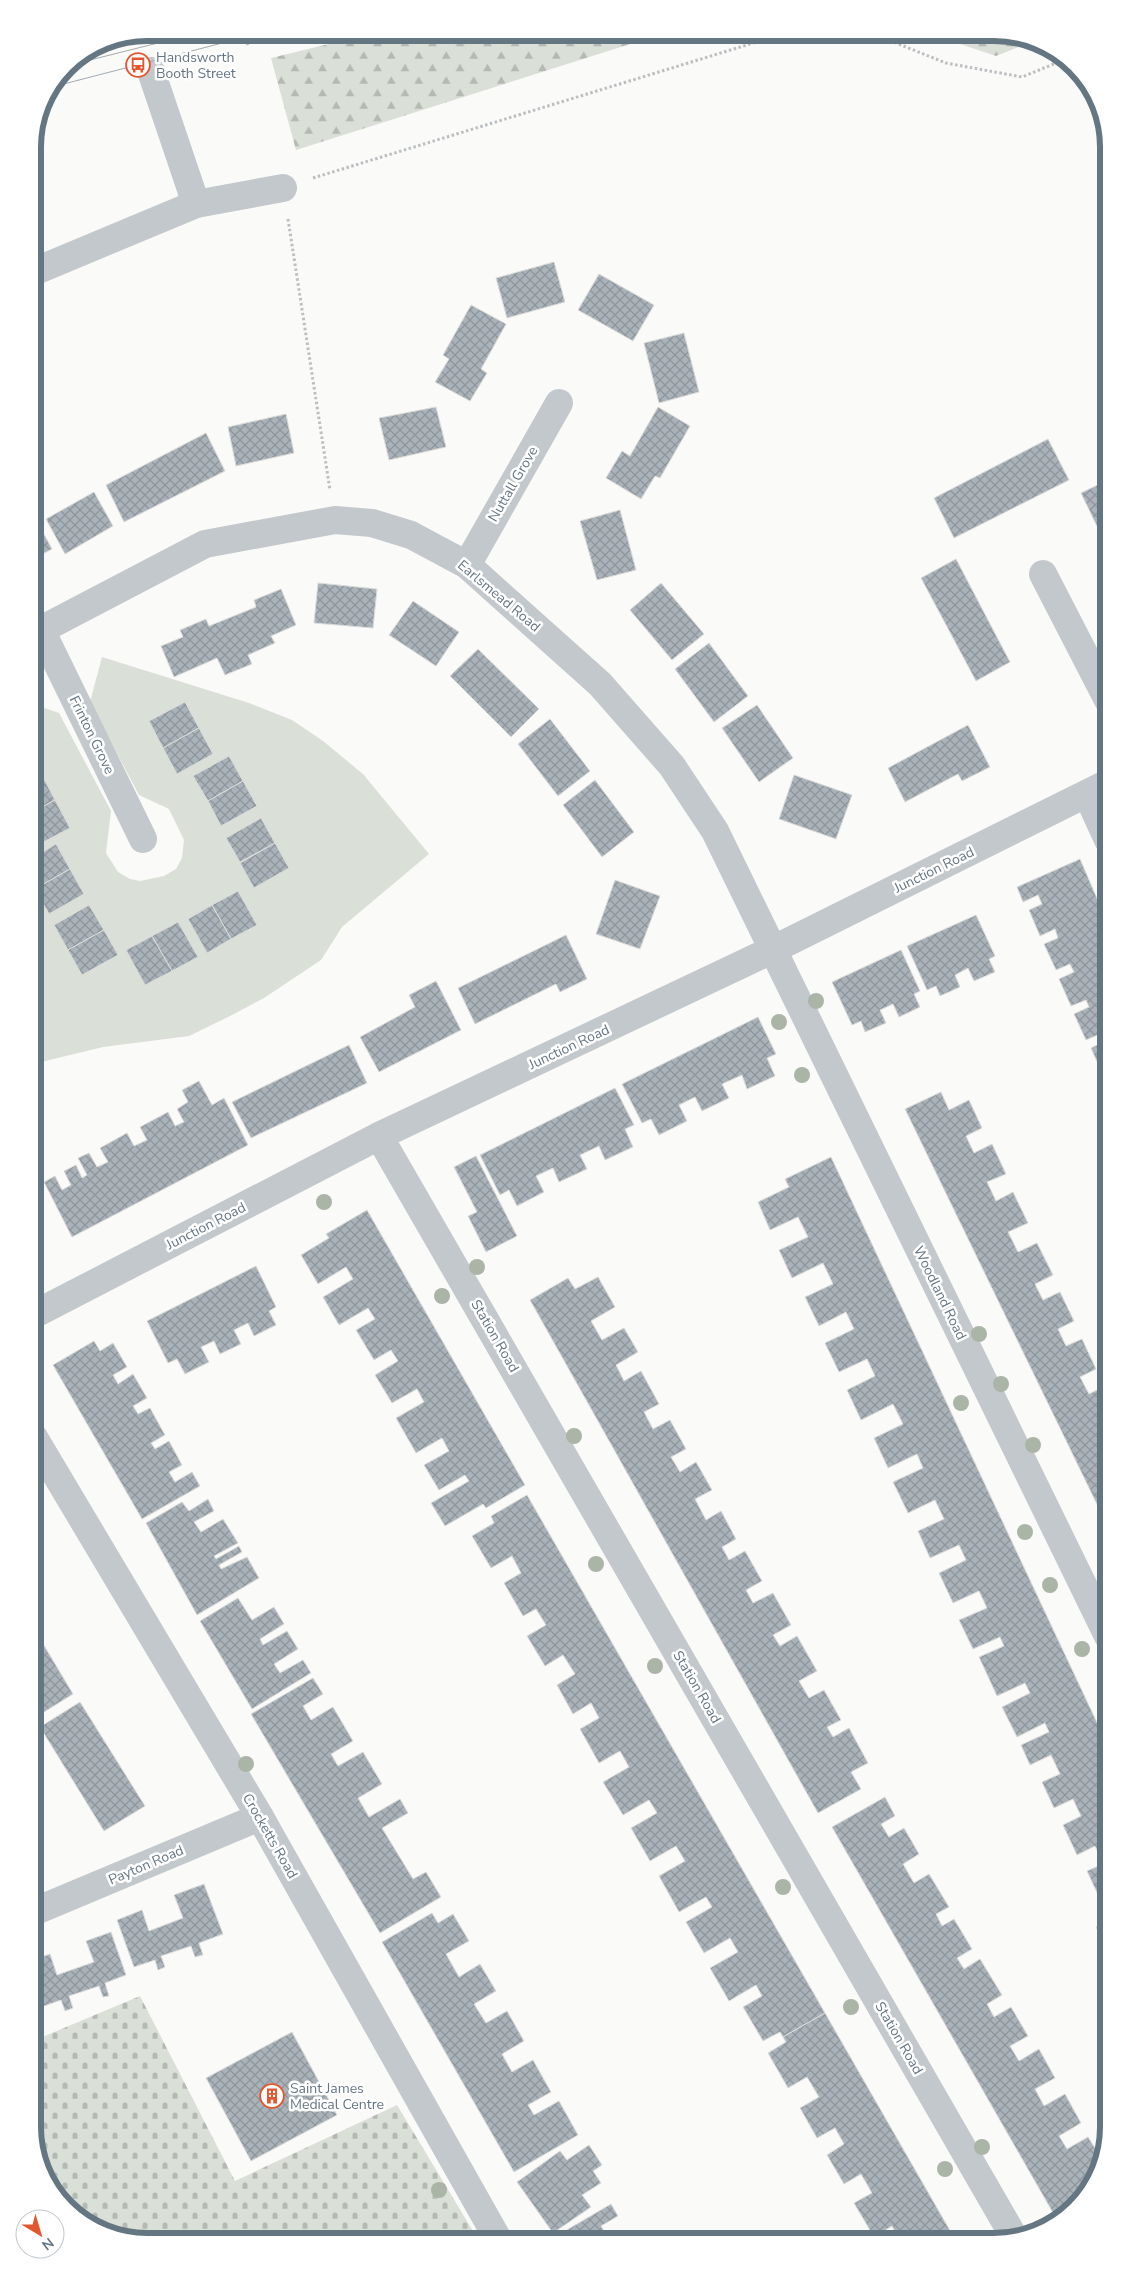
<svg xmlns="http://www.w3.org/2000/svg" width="1141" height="2274" viewBox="0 0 1141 2274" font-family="'Nunito Sans',sans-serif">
	<defs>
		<pattern id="forest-firs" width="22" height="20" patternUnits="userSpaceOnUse" patternTransform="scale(1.25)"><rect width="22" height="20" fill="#dadfd7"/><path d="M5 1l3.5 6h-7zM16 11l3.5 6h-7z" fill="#b4b9b4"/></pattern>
		<pattern id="cemetery-stones" width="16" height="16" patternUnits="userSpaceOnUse" patternTransform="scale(1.25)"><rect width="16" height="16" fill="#dadfd7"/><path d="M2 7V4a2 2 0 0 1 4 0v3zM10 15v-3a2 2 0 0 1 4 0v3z" fill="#b4b9b4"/></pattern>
		<pattern id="building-cross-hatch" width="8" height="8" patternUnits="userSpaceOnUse" patternTransform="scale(1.25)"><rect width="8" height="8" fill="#aab3b9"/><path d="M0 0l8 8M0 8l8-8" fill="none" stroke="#8e969c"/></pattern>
	</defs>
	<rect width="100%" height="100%" fill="#fafaf8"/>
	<g fill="url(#forest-firs)">
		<polygon points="374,33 665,33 296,150 271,58"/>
		<polygon points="927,33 1002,33 1029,43 996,56"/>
	</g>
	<polygon fill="url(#cemetery-stones)" points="140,1996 235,2181 397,2105 479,2241 140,2241 78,2218 41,2170 33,2127 33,2041"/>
	<polygon fill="#dadfd7" points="102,657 249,703 292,720 323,741 363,774 429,854 342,927 321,960 264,998 230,1016 189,1036 103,1047 37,1063 33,1058 33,704 59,713 111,811 106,853 118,872 130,879 140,881 164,876 176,869 182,858 184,840 169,809 139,795 90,702"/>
	<g fill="url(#building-cross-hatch)" stroke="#dcdcda">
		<polygon points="554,262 565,302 507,318 496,278"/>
		<polygon points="599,274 654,305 633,341 578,310"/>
		<polygon points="471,305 506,324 481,369 487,373 470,401 435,382 449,359 443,355"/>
		<polygon points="684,333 699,392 659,403 644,343"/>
		<polygon points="436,407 446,447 389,460 379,418"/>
		<polygon points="658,407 690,426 660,478 655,476 641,499 606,478 622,451 630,456"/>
		<polygon points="286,414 294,453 236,466 228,427"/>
		<polygon points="206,433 225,471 124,522 106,485"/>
		<polygon points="1048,439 1069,480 954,538 934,498"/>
		<polygon points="1108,480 1108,549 1081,493"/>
		<polygon points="94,492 113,526 65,554 46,519"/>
		<polygon points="620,510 636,570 597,580 580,521"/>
		<polygon points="33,514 52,549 33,559"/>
		<polygon points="956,559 1010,662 976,681 921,578"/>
		<polygon points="318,583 377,589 373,628 314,623"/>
		<polygon points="661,583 704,634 672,660 630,610"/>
		<polygon points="281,589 296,625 271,636 275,643 248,655 252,664 225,675 217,658 174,677 161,646 183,637 180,630 206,619 209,626 256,607 254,600"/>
		<polygon points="413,601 459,632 436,666 389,635"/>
		<polygon points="709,643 748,696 714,722 675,669"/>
		<polygon points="478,649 539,709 511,737 450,676"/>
		<polygon points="185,702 199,728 163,748 149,721"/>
		<polygon points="757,705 793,758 759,782 722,728"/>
		<polygon points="550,719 590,771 558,796 518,744"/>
		<polygon points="968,725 990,767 962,781 958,774 905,802 888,768"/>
		<polygon points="199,728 213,754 177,774 163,748"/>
		<polygon points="229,756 243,781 208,801 193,776"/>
		<polygon points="42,775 55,800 33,812 33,779"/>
		<polygon points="794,775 852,795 836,839 779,819"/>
		<polygon points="595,780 634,832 602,857 563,805"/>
		<polygon points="243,781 257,806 221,826 208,801"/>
		<polygon points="55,800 70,828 34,847 33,812"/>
		<polygon points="261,818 275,843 240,862 226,838"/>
		<polygon points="275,843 289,868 254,888 240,863"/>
		<polygon points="56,844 70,869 35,889 33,885 33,858"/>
		<polygon points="1080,859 1108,924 1108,1070 1102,1073 1091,1048 1105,1041 1102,1033 1086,1040 1074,1014 1089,1007 1086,1000 1071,1006 1059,979 1074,972 1070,964 1056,970 1044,944 1058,938 1055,929 1040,936 1029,910 1042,904 1038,895 1023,902 1017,887"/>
		<polygon points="70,869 84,894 49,914 35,889"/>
		<polygon points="615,880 660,896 640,949 596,934"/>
		<polygon points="238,891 257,925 231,939 212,905"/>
		<polygon points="89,905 104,930 68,950 54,925"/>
		<polygon points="212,905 231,939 207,953 188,919"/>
		<polygon points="976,915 995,956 989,959 995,972 974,981 968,968 955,975 960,987 940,996 936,986 927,990 907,946"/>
		<polygon points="178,922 198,957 172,971 152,936"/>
		<polygon points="104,930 118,955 82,975 68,950"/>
		<polygon points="566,935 587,979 560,992 556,984 475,1024 458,988"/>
		<polygon points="152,936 172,971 145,985 126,950"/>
		<polygon points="901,950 920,991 914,994 920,1007 899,1017 893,1004 880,1010 886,1023 865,1032 861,1021 852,1025 832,982"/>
		<polygon points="436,981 461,1030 379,1072 360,1037 415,1007 409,995"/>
		<polygon points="758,1017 776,1054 767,1058 775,1076 747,1089 742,1075 722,1084 729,1098 702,1111 695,1097 679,1105 687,1121 659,1135 651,1119 642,1123 622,1084"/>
		<polygon points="349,1045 367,1083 251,1138 232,1102"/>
		<polygon points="199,1081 212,1105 224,1098 248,1145 72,1237 44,1182 55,1176 62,1190 71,1185 64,1171 76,1165 82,1178 87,1175 78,1158 89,1153 97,1167 108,1162 100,1148 127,1133 134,1146 147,1140 140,1127 168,1112 175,1126 184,1122 177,1109 188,1102 182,1090"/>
		<polygon points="615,1088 634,1125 625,1129 633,1147 605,1160 599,1146 580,1155 587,1169 559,1182 553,1168 536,1176 544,1192 517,1206 509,1190 500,1195 480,1155"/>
		<polygon points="941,1092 949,1110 969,1100 982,1128 966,1136 974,1153 992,1144 1006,1174 987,1182 996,1201 1013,1192 1028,1223 1008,1232 1018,1252 1037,1243 1053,1275 1035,1284 1043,1300 1060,1292 1074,1321 1058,1329 1066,1346 1082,1339 1096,1369 1080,1377 1089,1394 1103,1387 1108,1399 1108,1420 1103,1423 1108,1434 1108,1527 905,1109"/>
		<polygon points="476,1156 517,1236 486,1252 468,1216 477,1212 454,1167"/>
		<polygon points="831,1157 1108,1746 1108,1853 1100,1857 1095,1846 1077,1855 1063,1825 1081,1816 1073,1799 1054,1808 1042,1782 1060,1774 1051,1755 1030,1765 1021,1745 1049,1732 1045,1723 1017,1737 1002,1707 1030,1693 1025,1683 997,1696 979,1657 1004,1646 1000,1637 973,1649 959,1620 987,1608 979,1591 953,1603 939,1573 966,1560 959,1545 930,1558 918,1531 944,1519 935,1500 908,1513 893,1482 923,1468 917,1454 888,1468 874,1438 903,1424 893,1404 861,1420 847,1390 875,1376 867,1359 839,1372 825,1343 854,1329 846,1312 819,1326 805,1297 833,1284 823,1263 792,1278 779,1250 808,1237 798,1217 770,1230 758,1202 789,1187 785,1179"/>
		<polygon points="367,1210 525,1485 486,1508 483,1504 445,1526 431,1503 469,1481 465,1475 439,1490 424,1465 449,1451 442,1438 416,1453 396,1418 424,1402 417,1389 392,1403 375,1375 398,1361 391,1350 374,1360 356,1330 375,1319 368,1308 339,1325 323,1297 353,1279 346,1267 318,1284 301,1255 329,1238 326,1234"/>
		<polygon points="256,1266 276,1307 269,1311 276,1325 254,1336 248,1323 234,1330 241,1344 220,1354 214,1341 201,1347 209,1362 185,1374 177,1359 168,1363 147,1321"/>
		<polygon points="598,1277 615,1307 591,1321 602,1340 624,1328 638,1352 616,1365 624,1381 641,1371 659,1404 644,1412 653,1429 670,1420 686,1449 671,1457 680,1472 696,1462 712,1490 695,1499 706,1520 721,1511 736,1539 722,1547 729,1560 745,1551 762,1581 746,1590 753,1603 773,1593 791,1625 773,1635 780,1646 797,1636 817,1671 799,1681 809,1698 824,1690 841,1720 827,1727 833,1737 849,1728 868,1763 851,1772 861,1789 818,1813 530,1300 568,1278 575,1289"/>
		<polygon points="94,1341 100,1351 113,1343 127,1367 113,1375 118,1384 133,1374 147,1398 133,1406 138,1414 150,1408 165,1435 151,1443 155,1449 169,1441 182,1465 169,1472 175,1482 192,1472 200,1486 142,1519 53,1365"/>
		<polygon points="527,1495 825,2013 783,2037 780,2032 763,2041 743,2007 762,1996 756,1985 729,2001 710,1968 738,1952 730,1938 704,1953 686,1922 712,1907 706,1897 679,1912 659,1876 685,1861 676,1846 650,1861 631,1828 657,1813 649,1800 623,1815 603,1782 629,1767 620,1751 599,1763 580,1729 599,1718 591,1703 573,1714 557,1685 575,1674 563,1655 545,1666 527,1636 546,1625 536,1609 523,1616 504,1583 521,1573 512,1556 491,1568 472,1536 494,1523 491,1516"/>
		<polygon points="208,1499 214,1511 194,1522 201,1532 223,1519 238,1543 214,1556 216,1559 239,1546 242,1552 219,1565 221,1569 247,1557 259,1578 197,1615 146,1523 182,1502 189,1511"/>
		<polygon points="238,1598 252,1620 274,1607 284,1624 260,1639 263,1645 287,1631 298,1649 274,1664 280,1673 303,1660 311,1673 252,1709 200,1621"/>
		<polygon points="33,1627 73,1694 36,1717 33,1712"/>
		<polygon points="313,1678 323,1694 303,1706 311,1720 333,1707 353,1741 331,1754 338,1766 363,1752 382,1784 358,1798 369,1817 400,1799 408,1813 382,1828 413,1879 426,1872 441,1897 380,1933 251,1714"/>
		<polygon points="80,1702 145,1806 104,1831 40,1727"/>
		<polygon points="885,1797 895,1816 881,1824 889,1837 904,1828 919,1854 903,1864 914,1883 929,1874 949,1907 936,1914 942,1926 954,1919 972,1949 957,1958 964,1969 980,1959 1002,1995 987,2004 994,2017 1011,2007 1028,2036 1010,2046 1019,2061 1039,2049 1055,2078 1035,2089 1044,2106 1065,2094 1081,2123 1059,2136 1067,2149 1088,2137 1100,2156 1094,2176 1087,2180 1090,2186 1089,2191 1056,2218 832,1827"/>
		<polygon points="1108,1853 1108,1895 1100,1899 1087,1871 1103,1864 1100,1857"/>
		<polygon points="204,1884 223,1934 199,1943 203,1955 195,1957 191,1946 161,1956 165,1967 158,1970 155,1960 134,1967 117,1920 142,1910 149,1931 183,1918 174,1895"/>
		<polygon points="432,1913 438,1923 453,1914 469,1941 446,1954 459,1977 480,1964 496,1991 474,2004 486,2023 507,2011 524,2041 502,2054 512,2072 533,2060 551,2092 528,2105 534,2115 559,2101 578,2135 514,2172 382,1942"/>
		<polygon points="1108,1921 1108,1952 1096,1927"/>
		<polygon points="111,1932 126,1975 105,1983 109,1996 103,1997 99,1986 69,1996 73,2008 65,2011 61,2000 33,2010 33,1960 50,1954 57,1975 94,1962 86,1941"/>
		<polygon points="825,2013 956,2241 899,2241 900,2241 892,2226 874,2237 854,2203 872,2193 861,2174 844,2184 827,2155 844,2144 835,2128 817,2138 800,2108 819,2097 807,2077 788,2088 768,2053 786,2042 783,2037"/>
		<polygon points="292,2032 337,2115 251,2161 206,2078"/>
		<polygon points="589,2145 602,2165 593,2171 601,2183 582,2195 591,2207 553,2233 517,2182 560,2151 567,2160"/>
		<polygon points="611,2204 618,2216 601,2226 610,2241 548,2241"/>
		<polygon points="213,2231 217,2241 189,2241"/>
		<polygon points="627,2234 632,2241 614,2241"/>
	</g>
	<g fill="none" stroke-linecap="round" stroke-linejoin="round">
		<g stroke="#bbbfc2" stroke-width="3" stroke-dasharray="2.5 2.5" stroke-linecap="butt">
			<polyline points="245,33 248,46"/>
			<polyline points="871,33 946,63 1022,77 1066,59"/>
			<polyline points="313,178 786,33"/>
			<polyline points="288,219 330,490"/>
		</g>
		<g stroke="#c3c8cc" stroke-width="28">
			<polyline points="151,71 196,204"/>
			<polyline points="33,272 196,204 283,188"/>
			<polyline points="467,565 559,403"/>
			<polyline points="1043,574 1108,700"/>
			<polyline points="41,630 143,839"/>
			<polyline points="33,634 205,544 335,520 372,523 411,535 467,565 600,684 672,766 715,831 1108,1636"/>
			<polyline points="1087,794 1108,840"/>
			<polyline points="379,1136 1014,2237"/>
			<polyline points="33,1315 379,1136 772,950 1108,783"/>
			<polyline points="33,1436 260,1817 499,2241"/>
			<polyline points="33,1912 260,1817"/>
		</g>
		<g stroke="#a2aab0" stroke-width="1">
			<polyline points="66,66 198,33"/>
			<polyline points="52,87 261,33"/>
		</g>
	</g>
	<g fill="#aab4a7">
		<circle cx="816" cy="1001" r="8"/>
		<circle cx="779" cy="1022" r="8"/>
		<circle cx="802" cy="1075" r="8"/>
		<circle cx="324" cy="1202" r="8"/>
		<circle cx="477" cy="1267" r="8"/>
		<circle cx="442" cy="1296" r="8"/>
		<circle cx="979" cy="1334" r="8"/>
		<circle cx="1001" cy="1384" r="8"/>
		<circle cx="961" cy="1403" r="8"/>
		<circle cx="574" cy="1436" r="8"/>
		<circle cx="1033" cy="1445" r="8"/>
		<circle cx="1025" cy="1532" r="8"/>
		<circle cx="596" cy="1564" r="8"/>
		<circle cx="1050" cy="1585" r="8"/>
		<circle cx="1082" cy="1649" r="8"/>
		<circle cx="655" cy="1666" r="8"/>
		<circle cx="246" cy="1764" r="8"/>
		<circle cx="783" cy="1887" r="8"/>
		<circle cx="851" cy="2007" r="8"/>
		<circle cx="982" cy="2147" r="8"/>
		<circle cx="945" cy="2169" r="8"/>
		<circle cx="439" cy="2190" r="8"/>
	</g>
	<defs>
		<g id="bus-ring" transform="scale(1.25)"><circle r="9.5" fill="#fff" stroke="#e4572e" stroke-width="1.5"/><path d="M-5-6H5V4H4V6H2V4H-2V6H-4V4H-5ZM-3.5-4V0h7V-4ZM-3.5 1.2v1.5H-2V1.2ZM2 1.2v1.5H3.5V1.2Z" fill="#e4572e"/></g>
		<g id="building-ring" transform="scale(1.25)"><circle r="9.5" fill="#fff" stroke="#e4572e" stroke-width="1.5"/><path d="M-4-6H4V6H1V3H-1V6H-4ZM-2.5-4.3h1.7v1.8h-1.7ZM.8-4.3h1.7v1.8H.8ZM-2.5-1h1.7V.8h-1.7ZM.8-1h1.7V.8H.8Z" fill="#e4572e"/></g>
	</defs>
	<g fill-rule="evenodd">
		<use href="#bus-ring" x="138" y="65"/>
		<use href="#building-ring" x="272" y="2096"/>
	</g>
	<g text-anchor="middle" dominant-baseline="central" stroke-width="5" stroke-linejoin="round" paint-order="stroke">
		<g font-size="14" fill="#657683" stroke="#fff" text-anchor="start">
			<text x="156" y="57">Handsworth<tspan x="156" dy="16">Booth Street</tspan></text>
			<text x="290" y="2088">Saint James<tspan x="290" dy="16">Medical Centre</tspan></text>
		</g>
		<g font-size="14" fill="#657683" stroke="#fff">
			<text transform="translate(513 484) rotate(-60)">Nuttall Grove</text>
			<text transform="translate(499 596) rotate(40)">Earlsmead Road</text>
			<text transform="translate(92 735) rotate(64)">Frinton Grove</text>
			<text transform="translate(934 870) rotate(-26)">Junction Road</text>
			<text transform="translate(569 1047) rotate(-25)">Junction Road</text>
			<text transform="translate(206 1226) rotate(-27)">Junction Road</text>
			<text transform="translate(940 1293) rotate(64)">Woodland Road</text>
			<text transform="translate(495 1336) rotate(60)">Station Road</text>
			<text transform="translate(697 1687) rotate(60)">Station Road</text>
			<text transform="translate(270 1836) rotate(60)">Crocketts Road</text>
			<text transform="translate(146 1865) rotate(-23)">Payton Road</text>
			<text transform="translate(899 2038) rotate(60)">Station Road</text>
		</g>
	</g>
	<path d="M0 0H1141V2274H0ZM147 41H994A106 106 0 0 1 1100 147V2127A106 106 0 0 1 994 2233H147A106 106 0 0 1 41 2127V147A106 106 0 0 1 147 41Z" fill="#fff" fill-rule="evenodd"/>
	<path fill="none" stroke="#657683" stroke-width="6" d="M147 41H994A106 106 0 0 1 1100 147V2127A106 106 0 0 1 994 2233H147A106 106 0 0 1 41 2127V147A106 106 0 0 1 147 41Z"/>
	<g transform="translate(40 2234) rotate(142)"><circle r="24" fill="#ffffff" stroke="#c1c8cd"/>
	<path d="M0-4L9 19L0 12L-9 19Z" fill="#e4572e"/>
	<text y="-8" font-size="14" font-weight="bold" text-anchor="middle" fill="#657683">N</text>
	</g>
</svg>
